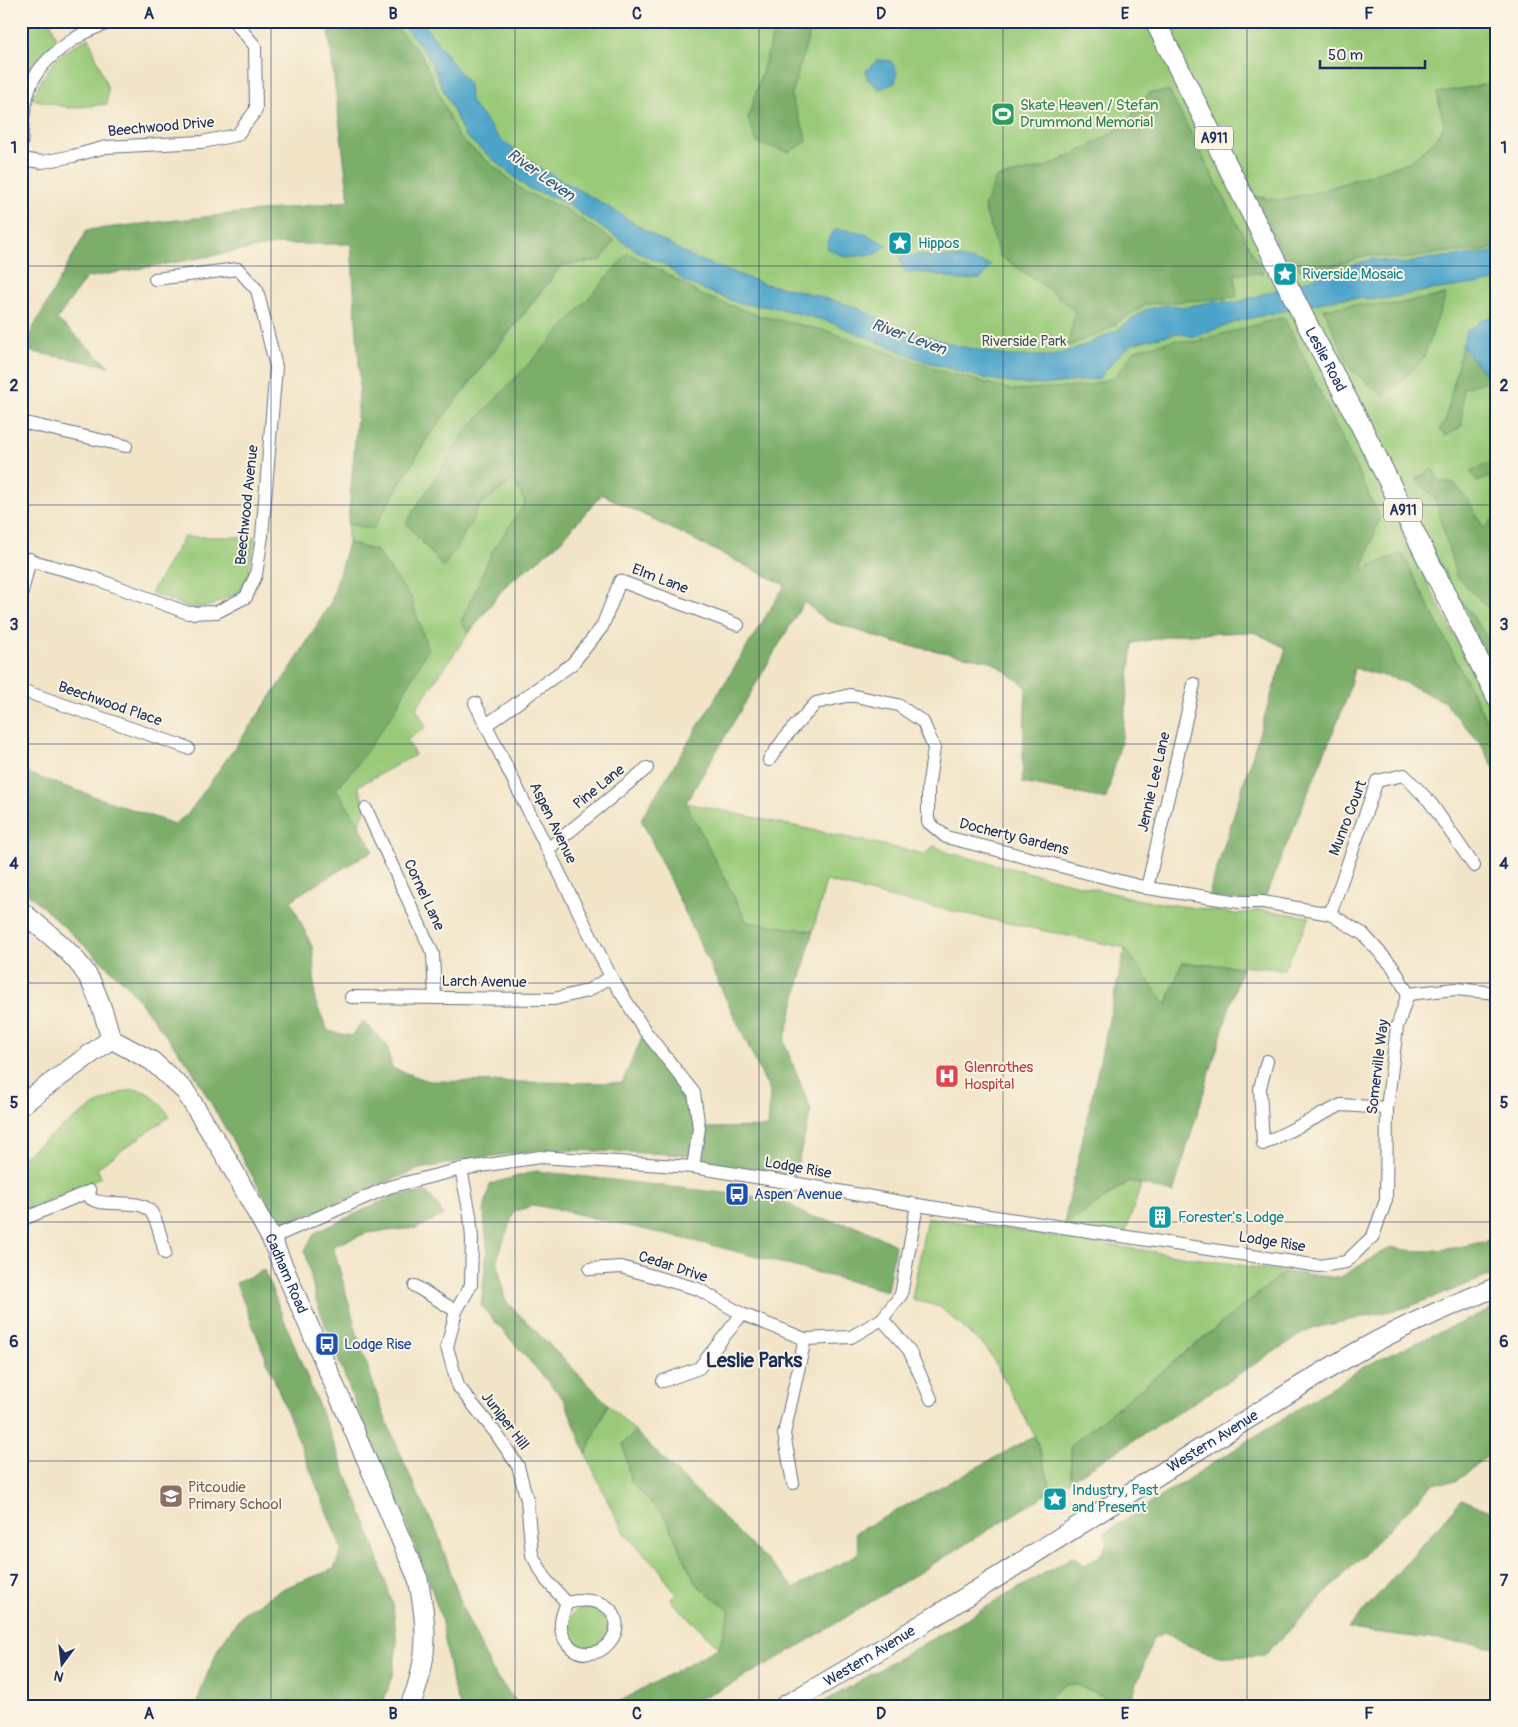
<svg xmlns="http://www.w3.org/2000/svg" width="1518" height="1727" viewBox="0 0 1518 1727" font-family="Pangolin,sans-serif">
	<rect width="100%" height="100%" fill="#fcf5e5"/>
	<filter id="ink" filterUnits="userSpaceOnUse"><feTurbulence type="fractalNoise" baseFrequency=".02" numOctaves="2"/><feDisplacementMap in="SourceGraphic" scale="10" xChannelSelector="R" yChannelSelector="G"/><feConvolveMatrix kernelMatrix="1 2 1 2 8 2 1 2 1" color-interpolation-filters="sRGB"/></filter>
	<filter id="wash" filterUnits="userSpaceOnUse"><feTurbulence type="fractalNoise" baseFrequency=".0096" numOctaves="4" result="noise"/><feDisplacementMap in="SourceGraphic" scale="20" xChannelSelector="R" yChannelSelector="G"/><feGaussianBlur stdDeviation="1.12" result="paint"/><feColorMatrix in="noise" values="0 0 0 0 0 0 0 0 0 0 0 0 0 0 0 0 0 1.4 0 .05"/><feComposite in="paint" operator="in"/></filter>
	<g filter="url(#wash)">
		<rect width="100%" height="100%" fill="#f2e4c7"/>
		<g fill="#9aca79" stroke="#5a7c6c">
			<polygon points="21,21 50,21 58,43 34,68 21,65"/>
			<polygon points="378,21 1497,21 1497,651 1458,596 1428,542 1411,550 1497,720 1497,742 1402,553 1322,665 1254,632 1182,634 1133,643 1026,686 991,661 896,643 826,620 785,585 602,494 558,544 505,586 469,633 416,708 426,727 407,740 415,755 358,786 366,809 359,824 336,789 354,769 377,551 348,543 348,524 373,528 430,434 562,265 601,260 471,168"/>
			<path d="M89,38l19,51 -1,15 -37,4 -38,-9c15,-32 25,-46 57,-61z"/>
			<polygon points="184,537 255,537 249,572 240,592 210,606 187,607 151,593"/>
			<polygon points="686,803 925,854 934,846 949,853 1140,900 1236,914 1261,910 1310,917 1284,969 1182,963 1166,1006 1125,948 901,900 826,881 813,931 747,923"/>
			<path d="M134,1089c18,2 25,14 36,27l-73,52 4,9 -80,35v-54c31,-22 77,-62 113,-69z"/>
			<polygon points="1130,1181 1141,1185 1124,1236 1063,1227"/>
			<polygon points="927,1217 1285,1272 1071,1445 1071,1480 1052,1491 1035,1436 988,1350 940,1307 912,1299"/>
			<polygon points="608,1404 636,1432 623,1443 631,1482 665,1517 696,1584 730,1611 719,1647 669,1599 676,1595 660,1570 626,1535 609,1504 586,1454"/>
			<circle cx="588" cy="1627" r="20"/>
			<polygon points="1065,1684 1076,1684 1125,1706 1039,1706"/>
		</g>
		<g fill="#7bae69" stroke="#4b6e64">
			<polygon points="327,21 391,21 422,56 458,137 526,193 564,208 614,241 601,260 562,265 494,350 428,437 373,529 348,524 360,380 351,244 279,244 86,278 57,319 109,366 21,350 87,230 349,201"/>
			<polygon points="777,21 813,21 791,97 808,141 788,152 757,143 748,119"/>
			<polygon points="1497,82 1497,248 1482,251 1447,252 1403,259 1369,255 1321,270 1304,270 1286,261 1253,196 1278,200 1320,191 1411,161 1434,141 1444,125 1437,93"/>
			<polygon points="1169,91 1263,273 1235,274 1237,297 1147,304 1106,330 1068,346 1075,311 1050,290 1000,256 984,207 996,178 1045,167 1072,155 1122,128 1149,93"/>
			<polygon points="628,253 664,272 701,295 760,316 827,331 941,371 1013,390 1087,386 1115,377 1135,350 1175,340 1194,342 1284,317 1380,518 1362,570 1402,553 1497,742 1497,773 1480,743 1443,701 1396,679 1354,668 1347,698 1263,902 1208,897 1286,648 1254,632 1182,634 1133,643 1122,738 1106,799 1022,783 1026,686 991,661 896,643 826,620 804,602 686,803 747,922 813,931 784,1042 811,1110 793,1183 693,1167 694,1155 544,1149 460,1161 416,1170 281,1226 191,1068 127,985 21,887 21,771 174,824 188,814 291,668 331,602 348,543 377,551 411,598 428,649 392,715 354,769 336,789 359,824 373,851 306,890 291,901 313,949 315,1001 328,1031 351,1036 363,1021 387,1045 392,1068 429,1081 622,1083 645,1031 694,1093 699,1128 768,1127 770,1092 641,819 785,585 602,494 558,544 505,586 469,633 461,622 492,552 525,503 514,480 481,504 456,549 443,567 406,523 465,432 566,324"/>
			<polygon points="1446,295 1423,359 1385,397 1350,369 1324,309 1352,305 1389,305"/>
			<polygon points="1462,346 1482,371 1495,379 1463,388 1462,426 1446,436 1439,429 1445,422"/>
			<polygon points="1497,459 1497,474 1477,482 1471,471"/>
			<polygon points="1433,469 1439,481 1454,483 1466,497 1484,528 1493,519 1497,529 1497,623 1490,610 1456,576 1435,499 1416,479"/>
			<polygon points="1428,542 1458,596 1497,651 1497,686"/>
			<polygon points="1125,948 1166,1005 1182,963 1242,967 1173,1193 1129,1181 1063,1227"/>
			<polygon points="536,1171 783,1200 808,1216 859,1227 895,1245 887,1291 715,1246 564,1211 534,1205 514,1212 497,1259 505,1300 608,1404 586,1454 565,1401 481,1306 487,1247 484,1211 490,1184"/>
			<polygon points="427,1192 444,1215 417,1228 367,1233 333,1246 361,1347 382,1410 415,1488 438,1534 463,1609 494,1674 520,1706 460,1706 452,1683 441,1617 425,1570 351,1393 316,1300 305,1250 315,1233 393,1196"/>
			<path d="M1497,1238v35l-89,34 -98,22 -239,151v-35l214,-173 54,6 52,-31c35,9 72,0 106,-9z"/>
			<polygon points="264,1270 369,1531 393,1605 397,1644 393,1673 382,1706 196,1706 204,1682 219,1647 243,1613 284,1588 334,1569 342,1550 236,1283"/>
			<path d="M1497,1306v143l-42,33 -21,1 -169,172c-12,0 -24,2 -35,2 -18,0 -52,-14 -65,-25l-12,7 -24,67h-4l-50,-22h-10l-26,22h-222l255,-149 13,8 16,-11 7,-12 -4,-9 261,-167z"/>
			<polygon points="636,1432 795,1588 860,1553 855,1533 1035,1436 1052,1491 799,1646 732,1684 682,1706 604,1706 619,1702 719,1647 730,1611 696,1584 665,1517 631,1482 623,1443"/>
			<polygon points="1462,1499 1497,1514 1497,1647 1348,1629"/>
		</g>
		<g fill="#4ea4ca" stroke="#346a94">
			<polygon points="398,21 421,21 469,85 470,101 500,139 541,169 602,203 653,235 694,258 764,284 792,289 856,307 892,325 955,345 1007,356 1054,356 1083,346 1116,331 1145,310 1167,305 1186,307 1216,301 1236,303 1372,259 1405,264 1426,259 1497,252 1497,281 1431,290 1383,299 1342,298 1242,320 1193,337 1178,333 1150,339 1132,344 1121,353 1098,379 1043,385 1012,383 979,377 927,362 830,322 778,308 738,303 685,282 666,265 643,255 561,200 529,189 465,136 427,54 411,34"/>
			<polygon points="877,60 891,61 897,72 895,83 880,89 867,79 866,71"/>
			<polygon points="836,229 860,232 888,245 876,254 845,257 827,248 829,237"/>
			<polygon points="917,255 960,258 991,265 981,279 960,280 931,273 905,272 899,257"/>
			<polygon points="1497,314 1497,375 1482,371 1462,346 1466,332 1483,320"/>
		</g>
	</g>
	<g filter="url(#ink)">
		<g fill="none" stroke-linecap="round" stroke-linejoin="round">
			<g stroke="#666e83" stroke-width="14">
				<g id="street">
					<path d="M21,145c2,-21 2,-41 10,-61 12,-29 59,-60 89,-63"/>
					<polyline points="21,159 42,162 73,156 106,147 202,142 237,135 256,110 255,46 234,21"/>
					<polyline points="21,422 126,446"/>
					<polyline points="21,558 88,576 188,613 217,612 246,597 256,575 262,536 276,367 257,290 238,269 155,279"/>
					<polyline points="21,596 30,559"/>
					<polyline points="21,690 188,748"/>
					<polyline points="475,703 611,977 645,1031 694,1093 699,1128 693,1167"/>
					<polyline points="486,725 572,664 602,627 620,581 738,625"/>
					<polyline points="366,809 433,954 435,998"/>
					<polyline points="548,849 647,768"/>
					<polyline points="1147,888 1194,684"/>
					<polyline points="1330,914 1377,781 1404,775 1430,802 1474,866"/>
					<polyline points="1408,994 1455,989 1497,993"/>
					<polyline points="351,997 554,999 587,991 611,977"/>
					<polyline points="1267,1061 1260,1088 1263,1144 1341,1105 1387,1108"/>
					<path d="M461,1169l9,46 2,24 -1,46 -15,26 -9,36 11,39 37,46 23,34 9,34 5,55 15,26 20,22c17,-5 44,-4 49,18 3,15 -12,32 -26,32 -10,1 -17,-2 -23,-10 -10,-14 -6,-27 0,-40"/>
					<path d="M86,1193c9,19 52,2 65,19 7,9 11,30 14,41"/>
					<polyline points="21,1220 90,1191"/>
					<polyline points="271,1238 389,1187 461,1169 540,1157 693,1167 793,1183 917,1205 1319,1266 1346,1262 1373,1236 1386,1200 1387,1108 1397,1027 1408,994 1393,967 1363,934 1330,914 1263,902 1240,902 1147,888 946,837 928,822 928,788 934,748 923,722 898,705 850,695 816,703 786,736 769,760"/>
					<polyline points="590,1269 621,1267 698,1289 742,1314 805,1339 851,1337 882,1319 901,1295 917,1205"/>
					<polyline points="415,1286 456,1311"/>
					<polyline points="882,1319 909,1350 931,1399"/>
					<polyline points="663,1381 699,1368 742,1314"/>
					<polyline points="793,1483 784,1434 805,1339"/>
				</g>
			</g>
			<g stroke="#666e83" stroke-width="21">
				<g id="secondary">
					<path id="s1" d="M21,911c24,21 57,43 71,73 8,17 14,36 19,55l41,22 33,30 40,64 46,83 147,341c10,48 11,81 -8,127"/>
					<polyline points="21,1105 111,1039"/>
					<path id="s2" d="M784,1706c147,-83 288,-178 432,-267 47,-29 93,-60 141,-87 45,-26 92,-46 140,-65"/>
				</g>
			</g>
			<g stroke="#666e83" stroke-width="22">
				<g id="primary">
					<path id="s3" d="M1155,21l152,303 49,92 141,281"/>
				</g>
			</g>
			<use href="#street" stroke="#fff" stroke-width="12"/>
			<use href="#secondary" stroke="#fff" stroke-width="19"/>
			<use href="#primary" stroke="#fff" stroke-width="20"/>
		</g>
	</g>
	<path fill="none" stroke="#1b2f5e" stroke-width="1" stroke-opacity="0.55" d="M271,21v1685M515,21v1685M759,21v1685M1003,21v1685M1247,21v1685M21,266h1476M21,505h1476M21,744h1476M21,983h1476M21,1222h1476M21,1461h1476"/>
	<defs>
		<g id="stadium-square" transform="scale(1.25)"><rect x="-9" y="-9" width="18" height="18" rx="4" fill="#2e9e5b" stroke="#fcf5e5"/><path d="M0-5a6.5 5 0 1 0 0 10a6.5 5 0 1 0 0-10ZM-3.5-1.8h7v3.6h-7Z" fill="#fff"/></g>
		<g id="sight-square" transform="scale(1.25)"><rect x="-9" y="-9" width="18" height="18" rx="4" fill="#0f9aa8" stroke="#fcf5e5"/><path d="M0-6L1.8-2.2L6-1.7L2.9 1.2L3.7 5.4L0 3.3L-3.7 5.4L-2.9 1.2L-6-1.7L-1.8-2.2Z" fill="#fff"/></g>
		<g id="hospital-square" transform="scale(1.25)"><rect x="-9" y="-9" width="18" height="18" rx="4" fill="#e0444e" stroke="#fcf5e5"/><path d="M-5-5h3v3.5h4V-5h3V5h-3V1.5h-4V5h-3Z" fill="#fff"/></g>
		<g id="bus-square" transform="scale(1.25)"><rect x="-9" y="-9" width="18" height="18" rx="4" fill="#1a4fb4" stroke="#fcf5e5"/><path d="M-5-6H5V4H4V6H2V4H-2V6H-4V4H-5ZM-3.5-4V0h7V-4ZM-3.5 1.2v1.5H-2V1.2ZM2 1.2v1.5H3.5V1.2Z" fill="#fff"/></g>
		<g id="building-square" transform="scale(1.25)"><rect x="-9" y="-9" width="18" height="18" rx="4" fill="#0f9aa8" stroke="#fcf5e5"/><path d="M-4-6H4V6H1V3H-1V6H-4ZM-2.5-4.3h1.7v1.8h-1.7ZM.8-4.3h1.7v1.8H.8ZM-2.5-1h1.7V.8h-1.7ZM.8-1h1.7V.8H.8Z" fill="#fff"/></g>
		<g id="school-square" transform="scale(1.25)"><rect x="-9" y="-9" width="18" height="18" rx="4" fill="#8d6e63" stroke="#fcf5e5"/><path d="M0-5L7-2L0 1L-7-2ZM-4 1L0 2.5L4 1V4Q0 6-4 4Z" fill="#fff"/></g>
	</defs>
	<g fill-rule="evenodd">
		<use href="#stadium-square" x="1003" y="114"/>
		<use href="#sight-square" x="900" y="243"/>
		<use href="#sight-square" x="1285" y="274"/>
		<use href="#hospital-square" x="947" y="1076"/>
		<use href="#bus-square" x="737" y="1194"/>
		<use href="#building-square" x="1160" y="1217"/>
		<use href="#bus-square" x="327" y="1344"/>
		<use href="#school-square" x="171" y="1496"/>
		<use href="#sight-square" x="1055" y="1499"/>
	</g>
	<g text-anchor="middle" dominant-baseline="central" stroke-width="4" stroke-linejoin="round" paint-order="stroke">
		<g fill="#fcf5e5" stroke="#5e6a86" stroke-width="1">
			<rect x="1195" y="126.5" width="38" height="23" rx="4"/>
			<rect x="1384" y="498.5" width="38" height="23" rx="4"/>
		</g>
		<g font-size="14" font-weight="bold" fill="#1b2f5e">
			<text x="1214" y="138">A911</text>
			<text x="1403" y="510">A911</text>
		</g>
		<g font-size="15" fill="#27864d" stroke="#fcf5e5" text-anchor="start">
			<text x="1020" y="105">Skate Heaven / Stefan<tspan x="1020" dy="17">Drummond Memorial</tspan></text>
		</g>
		<g font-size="15" fill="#1b2f5e" stroke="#fcf5e5">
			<text transform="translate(161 127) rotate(-5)">Beechwood Drive</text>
			<text stroke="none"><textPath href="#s3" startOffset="379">Leslie Road</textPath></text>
			<text transform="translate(247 505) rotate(-84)">Beechwood Avenue</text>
			<text transform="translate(660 579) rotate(21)">Elm Lane</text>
			<text transform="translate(110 704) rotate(19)">Beechwood Place</text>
			<text transform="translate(1154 782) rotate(-77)">Jennie Lee Lane</text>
			<text transform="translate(599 787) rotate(-39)">Pine Lane</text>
			<text transform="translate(1348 818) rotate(-69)">Munro Court</text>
			<text transform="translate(553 823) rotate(64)">Aspen Avenue</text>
			<text transform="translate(1014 837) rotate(14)">Docherty Gardens</text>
			<text transform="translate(424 895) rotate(65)">Cornel Lane</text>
			<text transform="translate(484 982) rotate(1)">Larch Avenue</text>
			<text transform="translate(1378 1067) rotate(-83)">Somerville Way</text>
			<text transform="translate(798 1168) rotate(10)">Lodge Rise</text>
			<text transform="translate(1272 1242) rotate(9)">Lodge Rise</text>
			<text transform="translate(673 1267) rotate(18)">Cedar Drive</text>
			<text stroke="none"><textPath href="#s1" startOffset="461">Cadham Road</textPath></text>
			<text transform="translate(505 1421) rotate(53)">Juniper Hill</text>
			<text stroke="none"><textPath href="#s2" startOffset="504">Western Avenue</textPath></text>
			<text stroke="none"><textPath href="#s2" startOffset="99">Western Avenue</textPath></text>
		</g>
		<g font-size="15" fill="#0d838f" stroke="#fcf5e5" text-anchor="start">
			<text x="918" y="243">Hippos</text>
			<text x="1302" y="274">Riverside Mosaic</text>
			<text x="1178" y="1217">Forester's Lodge</text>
			<text x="1072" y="1490">Industry, Past<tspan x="1072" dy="17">and Present</tspan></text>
		</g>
		<g font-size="15" fill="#3b5665" stroke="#fcf5e5">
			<text x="1024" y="341">Riverside Park</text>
		</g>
		<g font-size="15" fill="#be3a42" stroke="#fcf5e5" text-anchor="start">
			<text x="964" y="1067">Glenrothes<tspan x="964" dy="17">Hospital</tspan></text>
		</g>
		<g font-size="15" fill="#164399" stroke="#fcf5e5" text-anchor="start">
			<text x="754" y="1194">Aspen Avenue</text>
			<text x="344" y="1344">Lodge Rise</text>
		</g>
		<g font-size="15" fill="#785e54" stroke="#fcf5e5" text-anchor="start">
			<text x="188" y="1487">Pitcoudie<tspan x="188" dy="17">Primary School</tspan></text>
		</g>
		<g font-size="16" font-style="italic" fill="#2d5884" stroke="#fcf5e5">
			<text transform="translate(541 175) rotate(35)">River Leven</text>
			<text transform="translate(909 337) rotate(20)">River Leven</text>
		</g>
		<g font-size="20" font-weight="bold" fill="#1b2f5e" stroke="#fcf5e5">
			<text x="754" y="1360">Leslie Parks</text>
		</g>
	</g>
	<rect width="1518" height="1727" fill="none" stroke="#fcf5e5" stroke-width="55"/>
	<g transform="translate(62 1664) rotate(195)" stroke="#fcf5e5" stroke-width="4" paint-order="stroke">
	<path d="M0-4L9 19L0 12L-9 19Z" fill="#1b2f5e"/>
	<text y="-8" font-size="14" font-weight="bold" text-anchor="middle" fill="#1b2f5e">N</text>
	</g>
	<path d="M1320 60v8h105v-8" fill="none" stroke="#1b2f5e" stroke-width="2.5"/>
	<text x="1328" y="60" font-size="15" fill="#1b2f5e" stroke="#fcf5e5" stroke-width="4" paint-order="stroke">50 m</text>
	<rect x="28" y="28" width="1462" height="1672" fill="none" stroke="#1b2f5e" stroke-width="2"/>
	<g font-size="16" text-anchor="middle" font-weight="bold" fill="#1b2f5e">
		<text x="149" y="19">A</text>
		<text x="393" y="19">B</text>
		<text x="637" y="19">C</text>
		<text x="881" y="19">D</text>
		<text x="1125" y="19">E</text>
		<text x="1369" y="19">F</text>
		<text x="14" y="153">1</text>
		<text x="1504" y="153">1</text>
		<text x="14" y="391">2</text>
		<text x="1504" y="391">2</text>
		<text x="14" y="630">3</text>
		<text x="1504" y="630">3</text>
		<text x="14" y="869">4</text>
		<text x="1504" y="869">4</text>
		<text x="14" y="1108">5</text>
		<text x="1504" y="1108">5</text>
		<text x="14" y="1347">6</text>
		<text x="1504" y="1347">6</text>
		<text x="14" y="1586">7</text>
		<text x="1504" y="1586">7</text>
		<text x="149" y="1719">A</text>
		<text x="393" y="1719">B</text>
		<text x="637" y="1719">C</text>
		<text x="881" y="1719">D</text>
		<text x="1125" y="1719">E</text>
		<text x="1369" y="1719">F</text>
	</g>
</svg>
